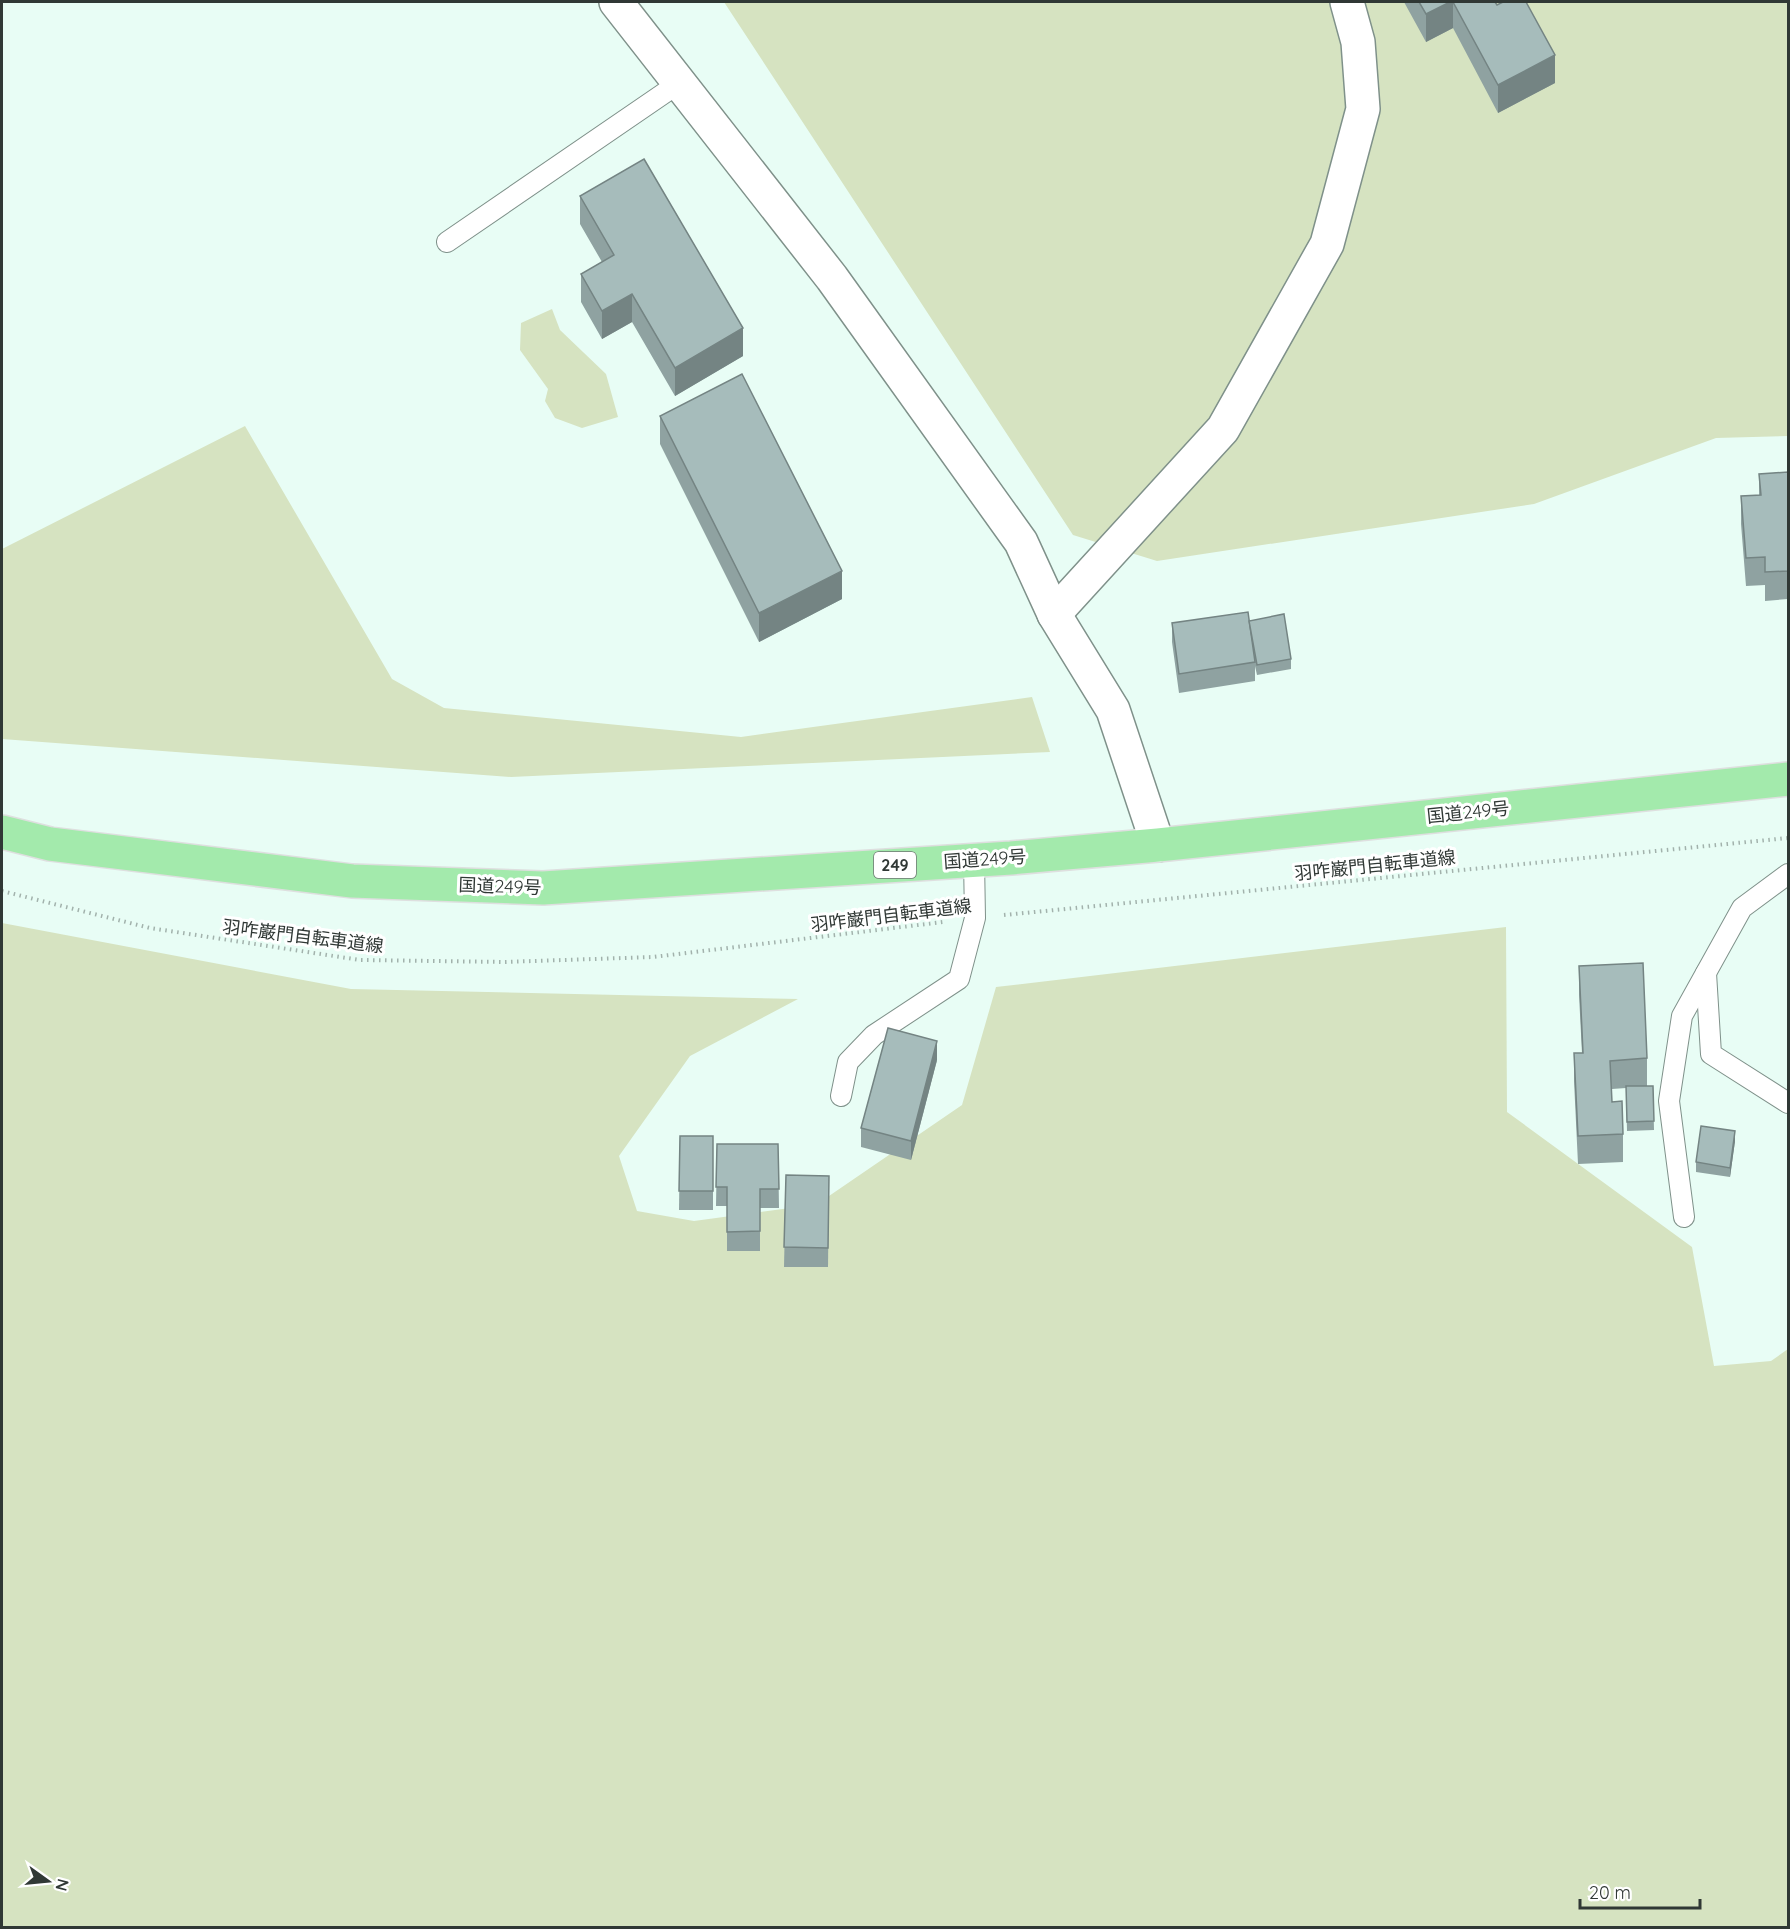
<svg xmlns="http://www.w3.org/2000/svg" width="1790" height="1929" font-family="Quicksand,'Noto Sans JP',sans-serif">
  <rect width="100%" height="100%" fill="#e8fdf5"/>
  <g fill="#d6e3c1">
    <path d="M 724,2 L 1788,2 L 1788,436 L 1716,438 L 1534,504 L 1157,561 L 1073,535 Z"/>
    <path d="M 552,309 L 560,330 L 606,374 L 618,417 L 582,428 L 555,418 L 545,401 L 548,389 L 520,350 L 521,323 Z"/>
    <path d="M 245,426 L 392,679 L 444,708 L 741,737 L 1032,697 L 1050,752 L 511,777 L 2,739 L 2,549 Z"/>
    <path d="M 2,923 L 351,989 L 798,999 L 690,1056 L 619,1156 L 637,1211 L 694,1221 L 813,1205 L 829,1196 L 962,1105 L 996,987 L 1506,927 L 1507,1112 L 1692,1247 L 1714,1366 L 1771,1361 L 1788,1349 L 1788,1927 L 2,1927 Z"/>
  </g>
  <g fill="none" stroke-linecap="round" stroke-linejoin="round">
    <defs>
      <g id="service">
        <path d="M 447,242 L 679,83"/>
        <path d="M 1706,973 L 1711,1054 L 1788,1103"/>
        <path d="M 841,1096 L 848,1062 L 874,1035 L 959,979 L 975,918 L 974,860"/>
        <path d="M 1684,1217 L 1669,1101 L 1682,1016 L 1742,908 L 1788,874"/>
      </g>
      <path id="minor" d="M 1054,614 L 1223,429 L 1327,244 L 1363,109 L 1358,42 L 1347,2"/>
      <path id="tertiary" d="M 616,2 L 832,278 L 1021,542 L 1054,614 L 1113,710 L 1158,845"/>
      <path id="trunk" d="M 2,832 L 50,844 L 352,881 L 543,888 L 1011,858 L 1158,845 L 1788,779"/>
    </defs>
    <use href="#service" stroke="#7f918a" stroke-width="22"/>
    <use href="#minor" stroke="#7f918a" stroke-width="36"/>
    <use href="#tertiary" stroke="#7f918a" stroke-width="36"/>
    <use href="#trunk" stroke="#dedfdf" stroke-width="36"/>
    <g stroke="#a2b2ac" stroke-width="4" stroke-dasharray="1.5 4.5" stroke-linecap="butt">
      <path d="M 2,891 L 150,928 L 360,960 L 504,962 L 653,957 L 943,922"/>
      <path d="M 1004,915 L 1788,838"/>
    </g>
    <use href="#service" stroke="#fff" stroke-width="20"/>
    <use href="#minor" stroke="#fff" stroke-width="33"/>
    <use href="#tertiary" stroke="#fff" stroke-width="33"/>
    <use href="#trunk" stroke="#a3eaac" stroke-width="33"/>
  </g>
  <g fill="#8fa2a1">
    <path d="M 1404,2 L 1495,2 L 1555,83 L 1498,113 L 1453,28 L 1426,42 Z"/>
    <path d="M 580,196 L 743,356 L 675,396 L 632,322 L 602,339 L 581,302 L 581,274 L 602,262 L 580,224 Z"/>
    <path d="M 660,416 L 842,599 L 759,642 L 660,444 Z"/>
    <path d="M 1788,472 L 1788,599 L 1765,601 L 1765,585 L 1746,586 L 1741,524 L 1741,496 L 1759,495 L 1759,474 Z"/>
    <path d="M 1249,621 L 1291,659 L 1291,669 L 1257,675 L 1255,666 L 1255,681 L 1179,693 L 1172,642 L 1172,623 Z"/>
    <path d="M 1579,966 L 1647,1058 L 1647,1086 L 1653,1086 L 1654,1130 L 1627,1131 L 1626,1088 L 1612,1089 L 1612,1102 L 1623,1134 L 1623,1162 L 1578,1164 L 1574,1081 L 1574,1053 L 1582,1053 L 1579,995 Z"/>
    <path d="M 937,1060 L 911,1160 L 861,1147 L 861,1128 Z"/>
    <path d="M 680,1136 L 713,1136 L 713,1210 L 679,1210 Z"/>
    <path d="M 1735,1141 L 1730,1177 L 1696,1172 L 1696,1162 Z"/>
    <path d="M 717,1144 L 778,1144 L 779,1208 L 760,1208 L 760,1251 L 727,1251 L 727,1206 L 716,1206 Z"/>
    <path d="M 786,1175 L 829,1176 L 828,1267 L 784,1267 Z"/>
  </g>
  <g fill="#748483">
    <path d="M 1450,2 L 1453,2 L 1453,28 L 1426,42 L 1426,14 Z"/>
    <path d="M 1555,55 L 1555,83 L 1498,113 L 1498,85 Z"/>
    <path d="M 632,294 L 632,322 L 602,339 L 602,311 Z"/>
    <path d="M 743,328 L 743,356 L 675,396 L 675,368 Z"/>
    <path d="M 842,571 L 842,599 L 759,642 L 759,613 Z"/>
    <path d="M 937,1041 L 937,1060 L 911,1160 L 911,1141 Z"/>
    <path d="M 1735,1131 L 1735,1141 L 1730,1177 L 1730,1168 Z"/>
  </g>
  <g fill="#a6bcbb" stroke="#748483" stroke-width="1.5">
    <path d="M 1419,2 L 1450,2 L 1426,14 Z"/>
    <path d="M 1453,2 L 1495,2 L 1497,5 L 1503,2 L 1526,2 L 1555,55 L 1498,85 Z"/>
    <path d="M 644,159 L 743,328 L 675,368 L 632,294 L 602,311 L 581,274 L 614,255 L 580,196 Z"/>
    <path d="M 742,374 L 842,571 L 759,613 L 660,416 Z"/>
    <path d="M 1788,472 L 1788,571 L 1765,572 L 1765,557 L 1746,558 L 1741,496 L 1761,495 L 1759,474 Z"/>
    <path d="M 1248,612 L 1255,662 L 1179,674 L 1172,623 Z"/>
    <path d="M 1284,614 L 1291,659 L 1257,665 L 1249,621 Z"/>
    <path d="M 1643,963 L 1647,1058 L 1610,1061 L 1612,1102 L 1622,1101 L 1623,1134 L 1578,1136 L 1574,1053 L 1583,1053 L 1579,966 Z"/>
    <path d="M 888,1028 L 937,1041 L 911,1141 L 861,1128 Z"/>
    <path d="M 1626,1086 L 1653,1086 L 1654,1121 L 1627,1122 Z"/>
    <path d="M 1701,1126 L 1735,1131 L 1730,1168 L 1696,1162 Z"/>
    <path d="M 680,1136 L 713,1136 L 713,1191 L 679,1191 Z"/>
    <path d="M 717,1144 L 778,1144 L 779,1189 L 760,1189 L 760,1231 L 727,1232 L 727,1187 L 716,1187 Z"/>
    <path d="M 786,1175 L 829,1176 L 828,1248 L 784,1247 Z"/>
  </g>
  <g text-anchor="middle" dominant-baseline="central" stroke-width="6" stroke-linejoin="round" paint-order="stroke">
    <rect fill="#fff" stroke="#6e7472" stroke-width="1.5" x="874" y="852" width="42" height="26" rx="4.5"/>
    <g font-size="16" font-weight="bold" fill="#303835">
      <text x="895" y="865">249</text>
    </g>
    <g font-size="18" fill="#303835" stroke="#fff">
      <text transform="translate(1468 812) rotate(-6)">国道249号</text>
      <text transform="translate(985 859) rotate(-4)">国道249号</text>
      <text transform="translate(1375 865) rotate(-6)">羽咋巌門自転車道線</text>
      <text transform="translate(500 886) rotate(2)">国道249号</text>
      <text transform="translate(891 915) rotate(-7)">羽咋巌門自転車道線</text>
      <text transform="translate(303 936) rotate(7)">羽咋巌門自転車道線</text>
    </g>
  </g>
  <rect width="1790" height="1929" fill="none" stroke="#303835" stroke-width="6"/>
  <g transform="translate(48 1881) rotate(105)" stroke="#ffffff" stroke-width="4.5" paint-order="stroke">
  <path d="M0-4.5L10 22L0 15L-10 22Z" fill="#303835"/>
  <text y="-9" font-size="16" font-weight="bold" text-anchor="middle" fill="#303835">N</text>
  </g>
  <path d="M1580 1899v9h120v-9" fill="none" stroke="#303835" stroke-width="3"/>
  <text x="1589" y="1899" font-size="18" fill="#303835" stroke="#ffffff" stroke-width="4.5" paint-order="stroke">20 m</text>
</svg>
